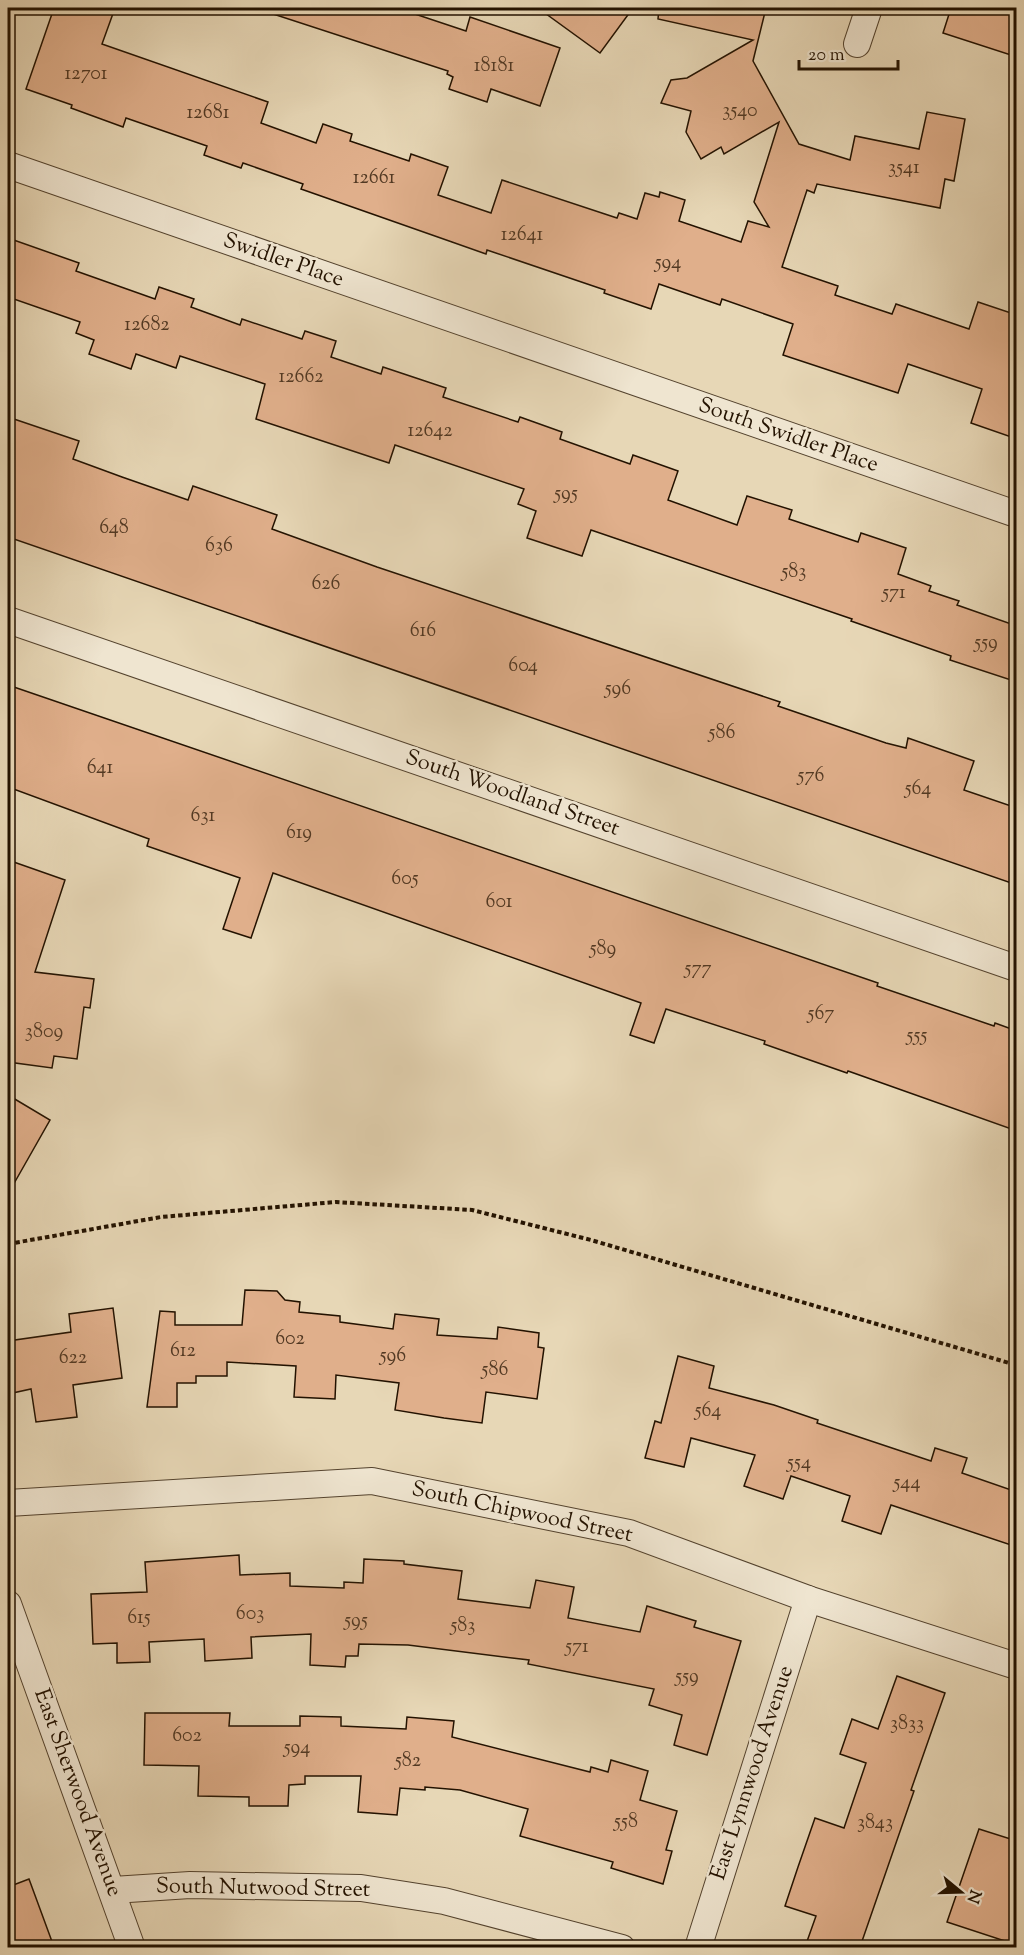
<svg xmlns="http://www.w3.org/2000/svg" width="1024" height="1955" font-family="'Sorts Mill Goudy',serif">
  <rect width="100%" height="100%" fill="#e7d7b6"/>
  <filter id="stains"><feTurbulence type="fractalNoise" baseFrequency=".00333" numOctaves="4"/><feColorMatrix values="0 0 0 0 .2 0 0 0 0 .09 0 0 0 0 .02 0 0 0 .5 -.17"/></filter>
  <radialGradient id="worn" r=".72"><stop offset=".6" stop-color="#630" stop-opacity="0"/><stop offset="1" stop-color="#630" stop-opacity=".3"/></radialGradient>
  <g fill="#e0af8b" stroke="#231200" stroke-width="1.5">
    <path d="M 54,8 L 115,8 L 102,44 L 268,102 L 261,123 L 316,143 L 323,124 L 352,134 L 350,141 L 409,161 L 411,154 L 448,167 L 438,195 L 491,213 L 502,180 L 617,218 L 619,213 L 637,219 L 645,193 L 659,197 L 660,192 L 685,200 L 679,221 L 741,242 L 748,221 L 769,227 L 754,202 L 779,122 L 724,154 L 721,147 L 701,159 L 686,132 L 691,111 L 661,103 L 671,80 L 687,78 L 753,40 L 658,19 L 659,8 L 766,8 L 753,61 L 799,144 L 850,160 L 855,136 L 919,149 L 927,112 L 965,119 L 954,181 L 945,179 L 940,208 L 817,184 L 814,193 L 807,190 L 782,267 L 838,286 L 835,295 L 892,314 L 896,304 L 969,329 L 978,302 L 1017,315 L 1017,439 L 971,423 L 982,389 L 908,364 L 898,393 L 783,355 L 793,324 L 722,299 L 720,305 L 659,284 L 651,309 L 604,293 L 605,290 L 487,250 L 486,254 L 452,242 L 301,189 L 303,184 L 243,163 L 241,168 L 204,155 L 207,146 L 126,118 L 123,127 L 71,108 L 72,105 L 26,89 Z"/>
    <path d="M 268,8 L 397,8 L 466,31 L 470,17 L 560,48 L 540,106 L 491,89 L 487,102 L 449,89 L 453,77 L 447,74 L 448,71 L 267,12 Z"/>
    <path d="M 538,8 L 633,8 L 600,53 Z"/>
    <path d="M 951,8 L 1017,8 L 1017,57 L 943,33 Z"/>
    <path d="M 8,238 L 79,263 L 76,271 L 155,299 L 159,287 L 194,299 L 191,307 L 240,325 L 242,319 L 302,339 L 305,331 L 336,341 L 331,357 L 381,374 L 383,367 L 446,388 L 443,397 L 518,422 L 520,417 L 562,432 L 560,439 L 630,464 L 633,455 L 678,471 L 668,500 L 737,525 L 747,496 L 792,510 L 789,519 L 858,542 L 861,533 L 906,548 L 898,574 L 931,586 L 929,591 L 959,601 L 957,605 L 1017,626 L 1017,682 L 950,660 L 951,656 L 851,621 L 852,619 L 591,530 L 582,556 L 527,538 L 536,511 L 518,504 L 524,489 L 395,445 L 389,463 L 256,419 L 265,384 L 180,356 L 176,368 L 136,354 L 131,369 L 89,354 L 94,340 L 76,333 L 80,322 L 8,297 Z"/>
    <path d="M 8,417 L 79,441 L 73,459 L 122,477 L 188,500 L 193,486 L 277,515 L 272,529 L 377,567 L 780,702 L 778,706 L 886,743 L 906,748 L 908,738 L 974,761 L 964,790 L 1017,808 L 1017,885 L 8,537 Z"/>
    <path d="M 8,685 L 878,983 L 877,986 L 994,1026 L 995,1023 L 1017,1031 L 1017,1131 L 848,1071 L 847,1073 L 764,1044 L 765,1041 L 666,1009 L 654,1043 L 630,1035 L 641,1003 L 273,873 L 251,938 L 223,929 L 240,878 L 147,846 L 149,839 L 8,787 Z"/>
    <path d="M 8,860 L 65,880 L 35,972 L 94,979 L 90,1008 L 84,1007 L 77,1059 L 54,1056 L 52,1068 L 8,1062 Z"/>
    <path d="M 8,1095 L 50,1120 L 8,1194 Z"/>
    <path d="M 245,1290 L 277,1291 L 285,1300 L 300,1302 L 299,1312 L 340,1316 L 340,1322 L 393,1329 L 395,1314 L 439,1319 L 437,1335 L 497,1339 L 498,1327 L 539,1333 L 538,1347 L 544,1348 L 537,1399 L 486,1392 L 482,1423 L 444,1418 L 395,1410 L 399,1383 L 336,1375 L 335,1399 L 294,1397 L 296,1366 L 227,1362 L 227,1376 L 196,1376 L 196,1383 L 177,1383 L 177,1407 L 147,1407 L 160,1311 L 175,1312 L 175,1325 L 242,1325 Z"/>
    <path d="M 113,1308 L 122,1378 L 73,1385 L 77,1417 L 36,1422 L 31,1389 L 8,1394 L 8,1341 L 71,1332 L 69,1314 Z"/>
    <path d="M 678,1356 L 714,1366 L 709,1388 L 774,1405 L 818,1420 L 817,1423 L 931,1461 L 935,1448 L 967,1458 L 962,1473 L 1017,1492 L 1017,1547 L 891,1505 L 881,1534 L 842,1521 L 850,1496 L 791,1476 L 783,1499 L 744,1486 L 755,1455 L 691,1438 L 684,1467 L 645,1458 L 655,1421 L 661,1423 Z"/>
    <path d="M 239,1555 L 240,1575 L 290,1573 L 290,1586 L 344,1588 L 344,1582 L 363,1583 L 364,1559 L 404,1561 L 404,1564 L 462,1571 L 458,1599 L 530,1608 L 536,1580 L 574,1587 L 568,1618 L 640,1632 L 647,1606 L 696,1621 L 694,1627 L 741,1641 L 707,1755 L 674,1745 L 682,1715 L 649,1705 L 654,1689 L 528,1664 L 529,1660 L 408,1645 L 359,1644 L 358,1656 L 346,1656 L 345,1667 L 310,1665 L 311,1634 L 251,1637 L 252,1658 L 205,1661 L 204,1639 L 149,1642 L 150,1662 L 117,1663 L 117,1643 L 93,1644 L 91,1594 L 147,1592 L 145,1562 Z"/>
    <path d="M 897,1676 L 945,1693 L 911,1790 L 914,1791 L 860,1947 L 805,1947 L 816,1916 L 785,1906 L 798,1867 L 815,1818 L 844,1828 L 866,1763 L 840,1754 L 852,1719 L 878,1729 Z"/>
    <path d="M 145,1713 L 230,1713 L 229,1726 L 300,1726 L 300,1716 L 341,1717 L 341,1726 L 406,1729 L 407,1717 L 454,1721 L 452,1737 L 590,1772 L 591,1767 L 608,1772 L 611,1760 L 648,1771 L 640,1800 L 677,1811 L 666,1850 L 672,1851 L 663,1884 L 611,1868 L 613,1862 L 520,1836 L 528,1809 L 460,1790 L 425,1787 L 425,1790 L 400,1788 L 397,1815 L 358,1812 L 361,1776 L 305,1776 L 305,1784 L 289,1785 L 288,1806 L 249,1806 L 249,1797 L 198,1796 L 199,1766 L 144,1765 Z"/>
    <path d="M 979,1829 L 1017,1841 L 1017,1945 L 947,1922 Z"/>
    <path d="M 29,1879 L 54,1947 L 8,1947 L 8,1887 Z"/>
  </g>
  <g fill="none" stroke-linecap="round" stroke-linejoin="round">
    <defs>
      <g id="street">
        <path d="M 857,44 L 869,8"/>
        <path d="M 8,165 L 1016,514"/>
        <path d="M 8,620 L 1016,968"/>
        <path d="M 8,1503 L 372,1481 L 629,1533 L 808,1599 L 1016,1666"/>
        <path d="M 8,1604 L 132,1948"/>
        <path d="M 113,1890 L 190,1885 L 361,1888 L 444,1901 L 622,1948"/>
        <path d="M 698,1948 L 808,1599"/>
      </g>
    </defs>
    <use href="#street" stroke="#54432e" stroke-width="28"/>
    <path stroke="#231200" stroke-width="4" stroke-dasharray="4.5 3" stroke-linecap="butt" d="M 8,1244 L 161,1217 L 336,1202 L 472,1210 L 591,1240 L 1016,1365"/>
    <use href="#street" stroke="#efe5d0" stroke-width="26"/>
  </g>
  <g text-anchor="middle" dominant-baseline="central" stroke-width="5" stroke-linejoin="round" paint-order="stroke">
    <g font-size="20" fill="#523923">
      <text x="494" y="66">18181</text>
      <text x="86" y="74">12701</text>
      <text x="740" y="111">3540</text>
      <text x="208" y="113">12681</text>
      <text x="904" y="168">3541</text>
      <text x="374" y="178">12661</text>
      <text x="522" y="235">12641</text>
      <text x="668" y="263">594</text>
      <text x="147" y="325">12682</text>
      <text x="301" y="377">12662</text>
      <text x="430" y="431">12642</text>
      <text x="566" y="494">595</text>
      <text x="114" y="528">648</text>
      <text x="219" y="546">636</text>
      <text x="794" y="572">583</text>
      <text x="326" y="584">626</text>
      <text x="894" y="593">571</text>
      <text x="423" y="631">616</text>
      <text x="986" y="643">559</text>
      <text x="523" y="666">604</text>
      <text x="618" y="689">596</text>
      <text x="722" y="733">586</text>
      <text x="100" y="768">641</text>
      <text x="811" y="776">576</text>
      <text x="918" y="789">564</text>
      <text x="203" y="816">631</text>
      <text x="299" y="833">619</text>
      <text x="405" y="879">605</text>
      <text x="499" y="902">601</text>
      <text x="603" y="949">589</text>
      <text x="698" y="969">577</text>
      <text x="821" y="1014">567</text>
      <text x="44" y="1032">3809</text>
      <text x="917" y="1036">555</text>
      <text x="290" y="1339">602</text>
      <text x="183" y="1351">612</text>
      <text x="393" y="1356">596</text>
      <text x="73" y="1358">622</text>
      <text x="495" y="1370">586</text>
      <text x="708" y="1411">564</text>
      <text x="799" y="1463">554</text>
      <text x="907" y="1483">544</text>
      <text x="250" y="1614">603</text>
      <text x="139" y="1618">615</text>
      <text x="356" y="1621">595</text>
      <text x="463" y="1626">583</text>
      <text x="577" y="1647">571</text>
      <text x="687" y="1677">559</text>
      <text x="907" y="1724">3833</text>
      <text x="187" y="1736">602</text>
      <text x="297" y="1748">594</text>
      <text x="408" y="1761">582</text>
      <text x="626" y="1822">558</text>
      <text x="875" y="1823">3843</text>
    </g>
    <g font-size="22" fill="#231200" stroke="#efe5d0">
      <text transform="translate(283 261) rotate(19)">Swidler Place</text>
      <text transform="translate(788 436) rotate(19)">South Swidler Place</text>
      <text transform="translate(512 794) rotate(19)">South Woodland Street</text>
      <text transform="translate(522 1513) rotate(12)">South Chipwood Street</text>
      <text transform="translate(753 1773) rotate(-72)">East Lynnwood Avenue</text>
      <text transform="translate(77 1793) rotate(70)">East Sherwood Avenue</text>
      <text transform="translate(263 1889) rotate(1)">South Nutwood Street</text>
    </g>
  </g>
  <rect width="1024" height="1955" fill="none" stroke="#e7d7b6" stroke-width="30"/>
  <rect x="9" y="9" width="1006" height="1937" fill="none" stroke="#231200" stroke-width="3"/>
  <rect x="15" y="15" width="994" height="1925" fill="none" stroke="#231200" stroke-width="1.5"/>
  <g transform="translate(961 1892) rotate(109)" stroke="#efe5d0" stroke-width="4.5" paint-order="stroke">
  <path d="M0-4.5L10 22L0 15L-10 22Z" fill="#231200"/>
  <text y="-9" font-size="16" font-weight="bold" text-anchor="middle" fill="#231200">N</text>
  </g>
  <path d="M799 60v9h99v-9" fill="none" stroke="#231200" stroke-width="3"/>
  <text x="808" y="60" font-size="18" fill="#231200" stroke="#efe5d0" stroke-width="4.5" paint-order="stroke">20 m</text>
  <rect width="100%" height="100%" filter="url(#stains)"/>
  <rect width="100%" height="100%" fill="url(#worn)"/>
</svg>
